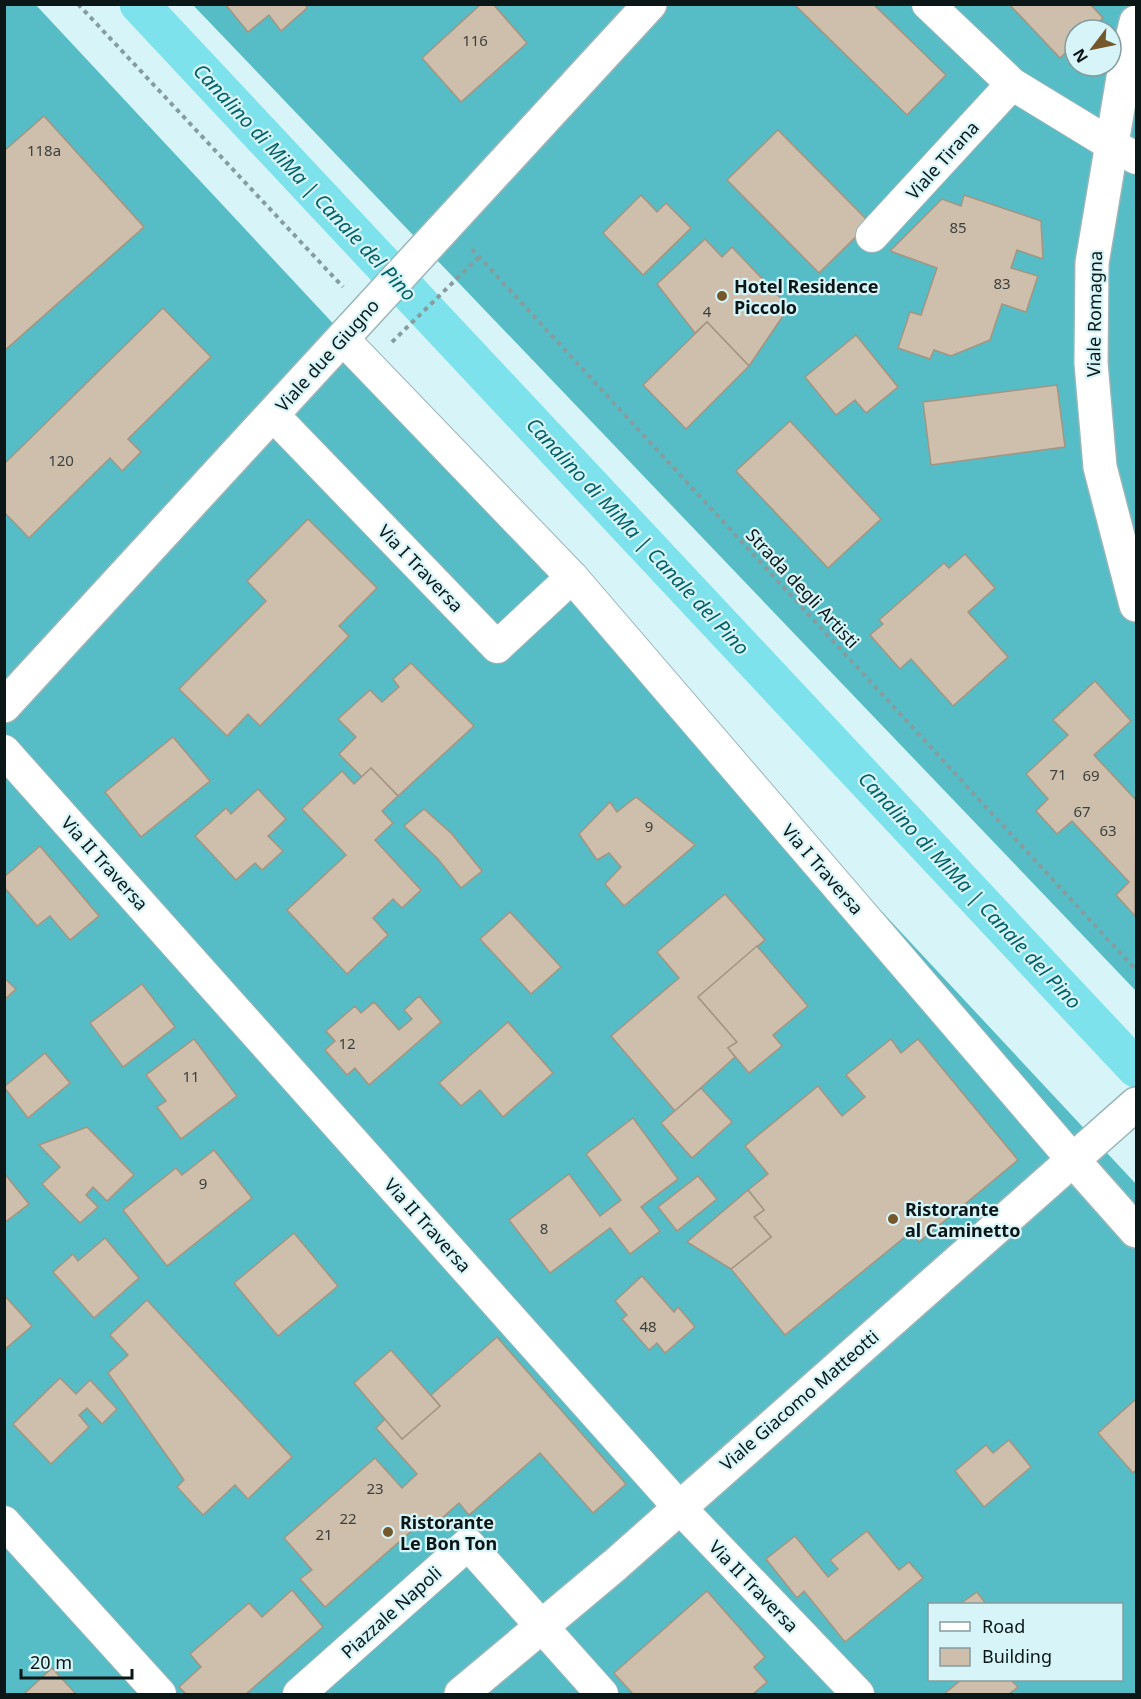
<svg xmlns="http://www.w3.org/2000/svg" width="1141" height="1699" font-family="'Noto Sans',sans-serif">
  <rect width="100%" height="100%" fill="#d7f5f8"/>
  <g fill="#56bdc6" fill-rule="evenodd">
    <path d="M 35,4 L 1136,1184 L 1136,1694 L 5,1694 L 4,5 ZM 930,1604 L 1122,1604 L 1122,1680 L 930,1680 Z"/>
    <path d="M 193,5 L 1136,5 L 1136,991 ZM 1075,30 L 1111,30 L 1111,66 L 1075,66 Z"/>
  </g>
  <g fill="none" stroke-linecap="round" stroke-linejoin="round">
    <path stroke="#7de2ec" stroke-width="39" d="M 139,4 L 1136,1068"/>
  </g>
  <g fill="#cebfac" stroke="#a39582" stroke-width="1.5">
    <path d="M 225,4 L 305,4 L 307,8 L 281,31 L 269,15 L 248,32 Z"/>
    <path d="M 481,4 L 493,4 L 527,43 L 461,102 L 422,58 Z"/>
    <path d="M 873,4 L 946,75 L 907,115 L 795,5 Z"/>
    <path d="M 1009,4 L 1090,4 L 1103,18 L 1089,30 L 1075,30 L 1075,44 L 1060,58 Z"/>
    <path d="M 44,116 L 144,227 L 4,351 L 4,151 Z"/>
    <path d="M 778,130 L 870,223 L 819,273 L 727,180 Z"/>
    <path d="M 641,195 L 657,212 L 666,203 L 691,228 L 643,275 L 603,233 Z"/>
    <path d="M 964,195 L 1041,221 L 1043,259 L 1017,250 L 1011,268 L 1038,276 L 1026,312 L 1002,304 L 990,340 L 951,356 L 934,350 L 930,359 L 898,348 L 910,312 L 921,315 L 937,268 L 890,251 L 942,199 L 961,206 Z"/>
    <path d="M 705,239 L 722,257 L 732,247 L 789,307 L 749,366 L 707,322 L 695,333 L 657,284 Z"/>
    <path d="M 163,308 L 211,357 L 128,439 L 141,452 L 122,471 L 110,458 L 29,538 L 4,512 L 4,464 Z"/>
    <path d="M 707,322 L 749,366 L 686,429 L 643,385 Z"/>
    <path d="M 856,335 L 898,387 L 866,413 L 855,400 L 836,415 L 805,377 Z"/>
    <path d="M 1057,385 L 1065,447 L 931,465 L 923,402 Z"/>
    <path d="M 790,421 L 881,519 L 828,568 L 736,471 Z"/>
    <path d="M 308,519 L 377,588 L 339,626 L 349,636 L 260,726 L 248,714 L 227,736 L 179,689 L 266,601 L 247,581 Z"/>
    <path d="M 965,554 L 995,588 L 968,612 L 1008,657 L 953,706 L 911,659 L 900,669 L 870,635 L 883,624 L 879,620 L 944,563 L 949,568 Z"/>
    <path d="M 411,663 L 474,726 L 398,796 L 371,768 L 362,777 L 339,754 L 356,737 L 338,719 L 370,690 L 382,702 L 399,687 L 393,679 Z"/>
    <path d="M 1095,681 L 1131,721 L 1094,755 L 1136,800 L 1135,916 L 1116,895 L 1129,882 L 1072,821 L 1057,834 L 1036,811 L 1048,799 L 1026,774 L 1068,735 L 1053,720 Z"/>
    <path d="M 173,737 L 210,781 L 141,837 L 105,792 Z"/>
    <path d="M 371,768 L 398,796 L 382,811 L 393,823 L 375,840 L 421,890 L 402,908 L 393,899 L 373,918 L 388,935 L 347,974 L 287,910 L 346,855 L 302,809 L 342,771 L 354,784 Z"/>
    <path d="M 258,789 L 286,819 L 268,836 L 283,851 L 262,870 L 255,863 L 236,880 L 195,836 L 226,808 L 231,814 Z"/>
    <path d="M 636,797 L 695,845 L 624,906 L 605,884 L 621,867 L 609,853 L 597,860 L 579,834 L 610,802 L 617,812 Z"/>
    <path d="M 424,809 L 452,834 L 482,871 L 461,888 L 438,859 L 404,826 Z"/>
    <path d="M 40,846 L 99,916 L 70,940 L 50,916 L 37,926 L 4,887 L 4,877 Z"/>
    <path d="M 725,894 L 765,940 L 698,997 L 737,1042 L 728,1048 L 735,1057 L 675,1111 L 611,1036 L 679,978 L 657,952 Z"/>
    <path d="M 510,912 L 561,967 L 531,994 L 480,939 Z"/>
    <path d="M 757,946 L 808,1006 L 773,1035 L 782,1046 L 749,1073 L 728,1048 L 737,1042 L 698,997 Z"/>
    <path d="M 4,978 L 16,989 L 4,1000 Z"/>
    <path d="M 142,984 L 175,1027 L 123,1067 L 90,1023 Z"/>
    <path d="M 419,996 L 441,1022 L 369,1085 L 355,1068 L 347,1075 L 325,1050 L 335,1041 L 326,1031 L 355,1006 L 361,1013 L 374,1002 L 399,1030 L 412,1019 L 404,1010 Z"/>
    <path d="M 508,1022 L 553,1073 L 503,1117 L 480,1090 L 461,1106 L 439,1083 Z"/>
    <path d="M 194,1039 L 237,1096 L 181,1139 L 157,1107 L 166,1101 L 146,1075 Z"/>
    <path d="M 891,1039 L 901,1053 L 918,1039 L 1018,1160 L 919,1242 L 911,1232 L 785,1335 L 731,1269 L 771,1237 L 754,1217 L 764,1210 L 748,1190 L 768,1174 L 745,1146 L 818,1086 L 842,1116 L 865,1097 L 846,1075 Z"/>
    <path d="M 45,1053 L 70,1083 L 28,1118 L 4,1087 Z"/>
    <path d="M 701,1088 L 732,1122 L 692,1158 L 661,1123 Z"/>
    <path d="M 633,1118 L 678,1179 L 641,1207 L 660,1231 L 630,1254 L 610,1228 L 550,1273 L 509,1220 L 569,1174 L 600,1216 L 621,1200 L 586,1154 Z"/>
    <path d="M 87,1127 L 134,1175 L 107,1201 L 93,1187 L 86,1195 L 98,1207 L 80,1223 L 42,1184 L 60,1167 L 39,1145 Z"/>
    <path d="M 214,1150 L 252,1198 L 167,1266 L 123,1210 L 176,1168 L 182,1175 Z"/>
    <path d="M 4,1173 L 29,1204 L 4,1223 Z"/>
    <path d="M 698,1176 L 717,1199 L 677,1231 L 658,1207 Z"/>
    <path d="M 748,1190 L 764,1210 L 754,1217 L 771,1237 L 731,1269 L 687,1242 Z"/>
    <path d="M 294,1233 L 338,1286 L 278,1336 L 234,1283 Z"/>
    <path d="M 105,1238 L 139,1278 L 94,1318 L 53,1272 L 73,1254 L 78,1261 Z"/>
    <path d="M 642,1276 L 674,1312 L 678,1307 L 695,1327 L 665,1353 L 657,1343 L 649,1350 L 622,1319 L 627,1315 L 615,1301 Z"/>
    <path d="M 4,1295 L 32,1326 L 4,1350 Z"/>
    <path d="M 147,1300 L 292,1457 L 248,1499 L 235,1485 L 203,1515 L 177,1487 L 184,1480 L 108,1373 L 128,1355 L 110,1335 Z"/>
    <path d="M 497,1337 L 626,1484 L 593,1513 L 540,1453 L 469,1515 L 459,1503 L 432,1527 L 425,1519 L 325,1607 L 300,1579 L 312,1570 L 284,1538 L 375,1458 L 402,1488 L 417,1474 L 376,1428 L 385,1419 L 402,1439 L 440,1406 L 431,1395 Z"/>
    <path d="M 391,1350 L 440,1406 L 402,1439 L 354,1383 Z"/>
    <path d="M 60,1378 L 76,1394 L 90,1380 L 117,1409 L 102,1424 L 87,1408 L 79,1415 L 89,1427 L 51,1464 L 13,1424 Z"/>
    <path d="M 1136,1399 L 1136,1470 L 1133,1473 L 1098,1433 Z"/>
    <path d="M 1009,1440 L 1031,1467 L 984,1507 L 955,1471 L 986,1445 L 993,1453 Z"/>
    <path d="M 867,1531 L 899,1570 L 909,1562 L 923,1578 L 845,1642 L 804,1591 L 797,1598 L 766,1559 L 795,1536 L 828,1577 L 838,1569 L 830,1560 Z"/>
    <path d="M 292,1590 L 323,1627 L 246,1694 L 186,1694 L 179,1687 L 201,1667 L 190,1654 L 249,1603 L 262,1617 Z"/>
    <path d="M 707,1591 L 765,1657 L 754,1667 L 767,1682 L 753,1694 L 633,1694 L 614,1673 Z"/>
    <path d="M 977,1592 L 986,1604 L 960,1604 Z"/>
    <path d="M 52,1668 L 76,1694 L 24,1694 Z"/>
    <path d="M 961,1680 L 1011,1680 L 1018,1687 L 1009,1694 L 944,1694 Z"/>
  </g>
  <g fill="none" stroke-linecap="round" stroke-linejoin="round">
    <defs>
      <g id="minor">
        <path d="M 928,4 L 1012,84 L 1112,145 L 1136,158"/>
        <path d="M 872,236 L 1012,84"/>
        <path d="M 342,338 L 572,577 L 1073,1160"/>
        <path d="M 273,415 L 497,647 L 572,577"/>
        <path d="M 4,751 L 679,1507 L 858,1694"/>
        <path d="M 4,1522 L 160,1694"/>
        <path d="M 299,1694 L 468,1544 L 602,1694"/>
      </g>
      <g id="tertiary">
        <path d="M 1136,22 L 1124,72 L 1092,263 L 1091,363 L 1100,467 L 1136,605"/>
        <path d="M 4,706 L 650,4"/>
        <path d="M 1073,1160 L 1136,1231"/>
        <path d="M 461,1694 L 615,1565 L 1136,1104"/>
      </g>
    </defs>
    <use href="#minor" stroke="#9ab6b9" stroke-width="34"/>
    <use href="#tertiary" stroke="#9ab6b9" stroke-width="36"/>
    <g stroke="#869c9e" stroke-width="4" stroke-dasharray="4.5 4.5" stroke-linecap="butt">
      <path d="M 78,4 L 343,287"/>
      <path d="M 472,249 L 1136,970"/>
      <path d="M 392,342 L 479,257"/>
    </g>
    <use href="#minor" stroke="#fff" stroke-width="32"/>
    <use href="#tertiary" stroke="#fff" stroke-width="33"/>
  </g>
  <g fill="#74572b" stroke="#d7f5f8" stroke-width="2">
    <circle cx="722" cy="296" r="6"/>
    <circle cx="893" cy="1219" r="6"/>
    <circle cx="388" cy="1532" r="6"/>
  </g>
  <g text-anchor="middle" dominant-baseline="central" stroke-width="4.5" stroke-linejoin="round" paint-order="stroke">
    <g font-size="15" fill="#3c403c">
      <text x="475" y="40">116</text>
      <text x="44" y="150">118a</text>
      <text x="958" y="227">85</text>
      <text x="1002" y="283">83</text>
      <text x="707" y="311">4</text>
      <text x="61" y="460">120</text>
      <text x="1058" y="774">71</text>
      <text x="1091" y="775">69</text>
      <text x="1082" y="811">67</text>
      <text x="649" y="826">9</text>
      <text x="1108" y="830">63</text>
      <text x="347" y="1043">12</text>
      <text x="191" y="1076">11</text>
      <text x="203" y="1183">9</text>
      <text x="544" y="1228">8</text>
      <text x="648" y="1326">48</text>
      <text x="375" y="1488">23</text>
      <text x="348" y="1518">22</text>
      <text x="324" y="1534">21</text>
    </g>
    <g font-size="18" fill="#0b1617" stroke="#d7f5f8">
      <text transform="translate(942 160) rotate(-48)">Viale Tirana</text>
      <text transform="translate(1094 314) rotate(-89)">Viale Romagna</text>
      <text transform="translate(327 355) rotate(-48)">Viale due Giugno</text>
      <text transform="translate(421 568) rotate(46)">Via I Traversa</text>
      <text transform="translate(803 588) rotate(47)">Strada degli Artisti</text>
      <text transform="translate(105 863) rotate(48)">Via II Traversa</text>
      <text transform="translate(823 869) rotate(49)">Via I Traversa</text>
      <text transform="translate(428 1225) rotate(48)">Via II Traversa</text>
      <text transform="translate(799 1400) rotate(-41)">Viale Giacomo Matteotti</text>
      <text transform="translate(754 1586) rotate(46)">Via II Traversa</text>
      <text transform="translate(391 1612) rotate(-42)">Piazzale Napoli</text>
    </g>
    <g font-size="18" font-weight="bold" fill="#0b1617" stroke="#d7f5f8" text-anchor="start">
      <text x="734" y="286">Hotel Residence<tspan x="734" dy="21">Piccolo</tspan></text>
      <text x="905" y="1209">Ristorante<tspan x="905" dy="21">al Caminetto</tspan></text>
      <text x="400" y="1522">Ristorante<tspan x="400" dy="21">Le Bon Ton</tspan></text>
    </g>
    <g font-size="20" font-style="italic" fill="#036067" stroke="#d7f5f8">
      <text transform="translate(305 182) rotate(47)">Canalino di MiMa | Canale del Pino</text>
      <text transform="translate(638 536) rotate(47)">Canalino di MiMa | Canale del Pino</text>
      <text transform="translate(970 890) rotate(47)">Canalino di MiMa | Canale del Pino</text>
    </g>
  </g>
  <rect width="1141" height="1699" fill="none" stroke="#0b1617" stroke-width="12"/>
  <rect x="928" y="1603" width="195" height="78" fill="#d7f5f8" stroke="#859c9e" stroke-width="1.5"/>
  <rect x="940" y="1622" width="30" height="9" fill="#ffffff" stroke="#859c9e" stroke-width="1.5"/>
  <text x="982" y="1633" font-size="18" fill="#0b1617">Road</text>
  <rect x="940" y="1648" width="30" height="18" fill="#cebfac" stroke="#859c9e" stroke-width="1.5"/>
  <text x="982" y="1663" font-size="18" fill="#0b1617">Building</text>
  <g transform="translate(1093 48) rotate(238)"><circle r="28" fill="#d7f5f8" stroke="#859c9e" stroke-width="1.5"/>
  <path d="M0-4.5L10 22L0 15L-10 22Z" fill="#74572b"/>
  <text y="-9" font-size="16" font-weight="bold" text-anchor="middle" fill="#0b1617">N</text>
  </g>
  <path d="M21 1669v9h111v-9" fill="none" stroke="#0b1617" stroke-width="3"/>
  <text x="30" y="1669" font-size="18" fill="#0b1617" stroke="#d7f5f8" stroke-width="4.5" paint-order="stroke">20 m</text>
</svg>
